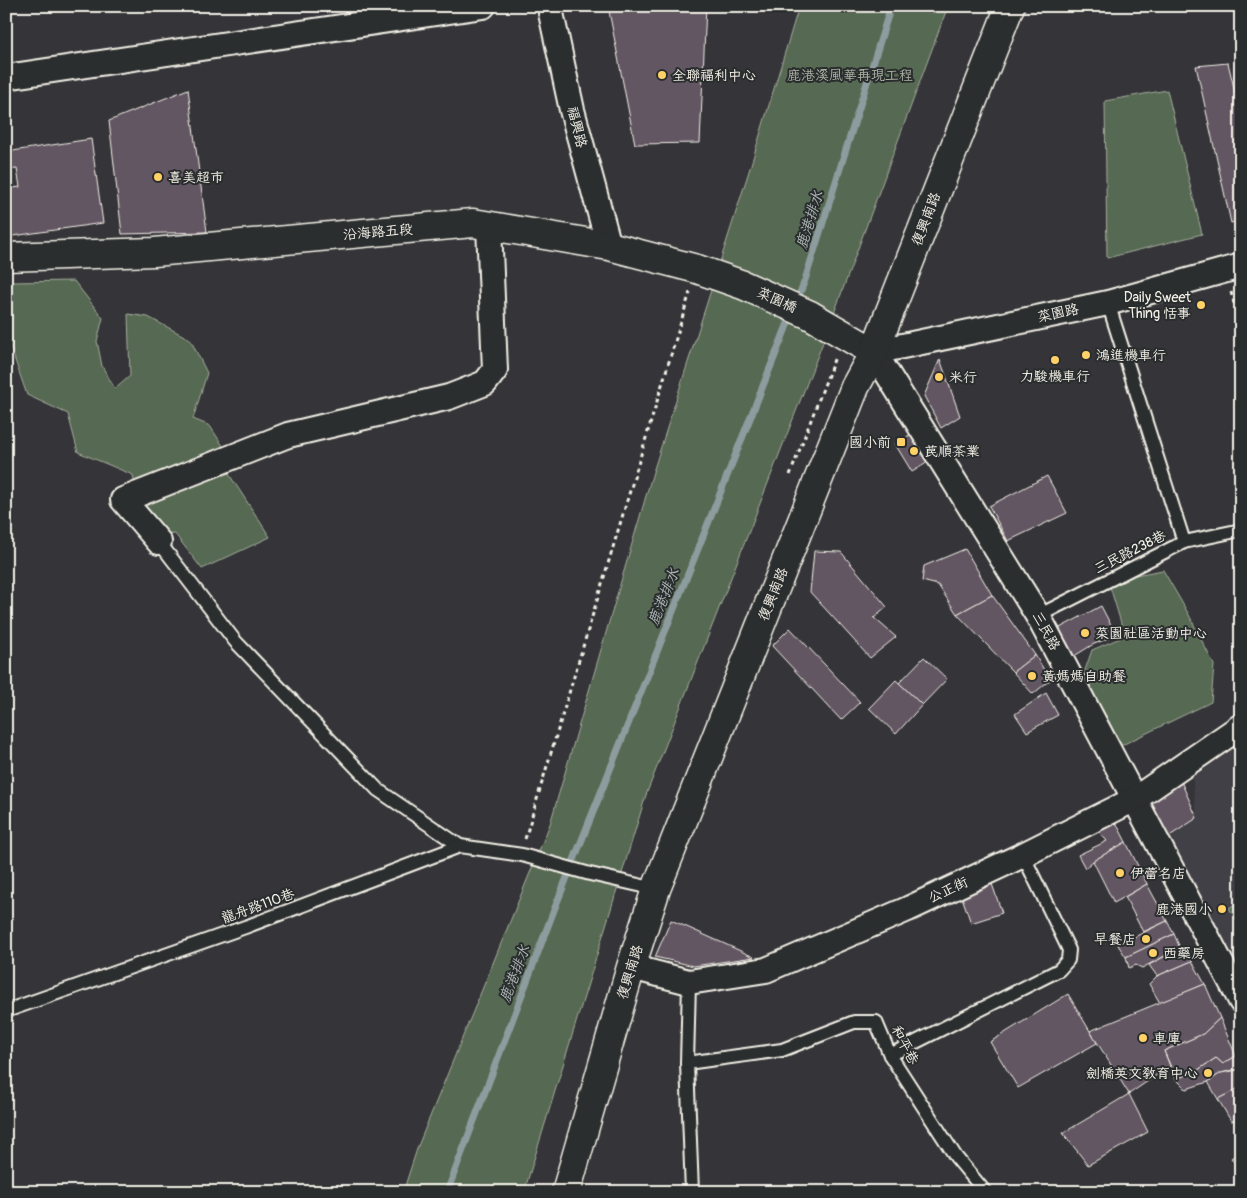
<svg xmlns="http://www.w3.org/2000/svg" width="1247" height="1198" font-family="Pangolin,'LXGW WenKai TC',sans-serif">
  <rect width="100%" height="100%" fill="#353539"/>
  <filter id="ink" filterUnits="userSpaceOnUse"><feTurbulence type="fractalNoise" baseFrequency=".02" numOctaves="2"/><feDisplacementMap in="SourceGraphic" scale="10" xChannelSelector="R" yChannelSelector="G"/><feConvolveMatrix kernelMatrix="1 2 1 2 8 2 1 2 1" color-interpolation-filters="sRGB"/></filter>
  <g filter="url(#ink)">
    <path fill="#433f46" d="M 1241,739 L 1241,978 L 1165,839 L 1197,818 L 1192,774 Z"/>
    <g fill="#576953" stroke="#a6ad9e">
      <path d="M 799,6 L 948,6 L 827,332 L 646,795 L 524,1192 L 403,1192 L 418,1146 L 550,824 L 653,472 L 750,168 Z"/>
      <path d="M 1167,90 L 1202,234 L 1107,258 L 1105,101 Z"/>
      <path d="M 74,281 L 103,318 L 97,341 L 102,366 L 115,389 L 130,376 L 128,314 L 148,317 L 190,339 L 207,373 L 193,419 L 210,426 L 234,463 L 225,468 L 270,537 L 202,569 L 175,534 L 143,536 L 133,475 L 78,452 L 68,414 L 27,395 L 7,337 L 12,282 Z"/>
      <path d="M 1163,570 L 1188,613 L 1214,665 L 1211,702 L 1120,746 L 1083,676 L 1092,650 L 1125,636 L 1108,580 Z"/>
      <path d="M 1241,900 L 1241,927 L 1229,908 Z"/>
    </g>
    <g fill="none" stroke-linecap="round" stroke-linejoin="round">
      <g stroke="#8d9c9e" stroke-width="7">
        <path d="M 796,303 L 805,280 L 891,6"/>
        <path d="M 447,1192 L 554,910 L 792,313"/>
      </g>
    </g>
    <g fill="#635764" stroke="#f4f1e8">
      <path d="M 608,6 L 706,6 L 700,143 L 635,144 Z"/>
      <path d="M 1228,63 L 1241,117 L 1241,220 L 1231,223 L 1196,66 Z"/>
      <path d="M 188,89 L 207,232 L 122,234 L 109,121 Z"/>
      <path d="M 91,139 L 103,223 L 6,237 L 6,189 L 20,187 L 17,169 L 6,170 L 6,152 Z"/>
      <path d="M 940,359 L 960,416 L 941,428 L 924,396 Z"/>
      <path d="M 916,431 L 933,459 L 912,472 L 895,444 Z"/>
      <path d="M 1047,476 L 1067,513 L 1008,541 L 989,506 Z"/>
      <path d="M 965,549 L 992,595 L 957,614 L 938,585 L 922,581 L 924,566 Z"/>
      <path d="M 814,551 L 841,552 L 887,607 L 874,618 L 896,637 L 870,658 L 810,592 Z"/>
      <path d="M 992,595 L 1035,655 L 1013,672 L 957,614 Z"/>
      <path d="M 1101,606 L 1116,635 L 1092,645 L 1071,658 L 1054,631 Z"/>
      <path d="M 790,628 L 860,702 L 841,720 L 772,646 Z"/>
      <path d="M 1035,655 L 1050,680 L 1033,694 L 1013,672 Z"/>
      <path d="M 924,657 L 947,679 L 922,705 L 899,683 Z"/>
      <path d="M 896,680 L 922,705 L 896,734 L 869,708 Z"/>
      <path d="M 1046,693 L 1058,715 L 1027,732 L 1015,714 Z"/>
      <path d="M 1176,770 L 1197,818 L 1165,839 L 1141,794 Z"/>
      <path d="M 1110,811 L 1126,842 L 1093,861 L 1085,868 L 1078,855 L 1107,841 L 1093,825 Z"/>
      <path d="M 1126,842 L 1147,884 L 1114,903 L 1093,861 Z"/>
      <path d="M 992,884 L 1002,913 L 971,923 L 958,886 Z"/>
      <path d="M 1147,884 L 1167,921 L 1143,932 L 1125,897 Z"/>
      <path d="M 671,920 L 754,957 L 694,966 L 655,957 Z"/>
      <path d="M 1167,921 L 1174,934 L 1126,957 L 1118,945 Z"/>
      <path d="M 1174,934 L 1180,948 L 1142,968 L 1136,965 L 1129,968 L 1126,957 Z"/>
      <path d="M 1180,948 L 1192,961 L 1157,976 L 1149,965 Z"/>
      <path d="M 1192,961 L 1205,984 L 1160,1003 L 1149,984 L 1157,976 Z"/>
      <path d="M 1205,984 L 1220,1018 L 1203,1034 L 1164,1051 L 1170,1066 L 1129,1094 L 1090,1031 Z"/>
      <path d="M 1068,994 L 1097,1043 L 1018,1088 L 990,1042 Z"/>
      <path d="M 1220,1018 L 1236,1056 L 1223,1064 L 1216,1058 L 1195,1072 L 1176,1079 L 1164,1051 L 1203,1034 Z"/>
      <path d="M 1236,1056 L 1241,1062 L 1241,1068 L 1221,1073 L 1208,1082 L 1186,1089 L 1176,1079 L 1195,1072 L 1216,1058 L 1223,1064 Z"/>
      <path d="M 1238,1070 L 1241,1076 L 1241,1087 L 1218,1099 L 1208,1082 L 1221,1073 Z"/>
      <path d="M 1241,1087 L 1241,1120 L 1231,1121 L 1218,1099 Z"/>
      <path d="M 1129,1094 L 1148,1132 L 1088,1165 L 1063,1133 Z"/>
      <path d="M 1241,1152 L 1241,1170 L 1231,1158 Z"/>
    </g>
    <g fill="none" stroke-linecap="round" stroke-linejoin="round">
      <defs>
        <g id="lane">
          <path d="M 1108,303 L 1184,542"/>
          <path d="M 159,542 L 235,641 L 378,790 L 460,846"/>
          <path d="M 1038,616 L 1184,542 L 1241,530"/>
          <path d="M 689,982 L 687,1063 L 692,1192"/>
          <path d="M 6,1011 L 248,926 L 460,846 L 522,855 L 590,874 L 656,889"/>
          <path d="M 890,1055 L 1059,970 L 1068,960 L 1069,950 L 1023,855"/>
          <path d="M 687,1063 L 782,1050 L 854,1022 L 876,1022 L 890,1055 L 956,1157 L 985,1192"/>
        </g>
        <g id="street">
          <path d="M 551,6 L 551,13 L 572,110 L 609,246"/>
          <path d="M 6,77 L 483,6"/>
          <path d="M 1241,266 L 1108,303 L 874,352 L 1038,616 L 1241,1001"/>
          <path d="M 159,542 L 123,500 L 288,435 L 449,397 L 485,383 L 495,370 L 489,226"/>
          <path d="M 631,967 L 689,982 L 766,970 L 908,909 L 1023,855 L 1135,799 L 1241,726"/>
        </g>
        <g id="secondary">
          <path d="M 6,257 L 154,252 L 473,223 L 609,246 L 697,269 L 743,285 L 810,315 L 874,352"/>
          <path d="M 566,1192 L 631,967 L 656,889 L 855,387 L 874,352 L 1010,6"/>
        </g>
      </defs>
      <use href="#lane" stroke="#f4f1e8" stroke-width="16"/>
      <use href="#street" stroke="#f4f1e8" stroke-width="28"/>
      <use href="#secondary" stroke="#f4f1e8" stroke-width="31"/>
      <g stroke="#f4f1e8" stroke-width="3" stroke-dasharray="4 4" stroke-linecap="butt">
        <path d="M 1231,292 L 1241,329"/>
        <path d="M 790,475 L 835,357"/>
        <path d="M 525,839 L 690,292"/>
      </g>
      <use href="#lane" stroke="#2a2d2e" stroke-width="12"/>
      <use href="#street" stroke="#2a2d2e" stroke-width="24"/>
      <use href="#secondary" stroke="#2a2d2e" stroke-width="28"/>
    </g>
  </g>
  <g fill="#ffd166" stroke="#2a2d2e" stroke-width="2">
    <circle cx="662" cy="75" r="5"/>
    <circle cx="158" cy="177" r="5"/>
    <circle cx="1201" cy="305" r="5"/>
    <circle cx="1086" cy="355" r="5"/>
    <circle cx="1055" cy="360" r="5"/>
    <circle cx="939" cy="377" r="5"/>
    <rect x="896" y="437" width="10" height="10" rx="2.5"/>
    <circle cx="914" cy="451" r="5"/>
    <circle cx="1085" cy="633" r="5"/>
    <circle cx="1032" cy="676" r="5"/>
    <circle cx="1120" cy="873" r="5"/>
    <circle cx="1222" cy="909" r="5"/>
    <circle cx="1146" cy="939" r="5"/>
    <circle cx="1153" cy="953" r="5"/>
    <circle cx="1143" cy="1038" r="5"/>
    <circle cx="1208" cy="1073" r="5"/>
  </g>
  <g text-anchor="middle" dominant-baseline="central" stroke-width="4" stroke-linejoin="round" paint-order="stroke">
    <g font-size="14" fill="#f4f1e8" stroke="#2a2d2e" text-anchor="start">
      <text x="672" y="75">全聯福利中心</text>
      <text x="168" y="177">喜美超市</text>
      <text x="1191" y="297" text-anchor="end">Daily Sweet<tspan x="1191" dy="16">Thing 恬事</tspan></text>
      <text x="1096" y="355">鴻進機車行</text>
      <text x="1055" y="376" text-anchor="middle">力駿機車行</text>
      <text x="949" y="377">米行</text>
      <text x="891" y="442" text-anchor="end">國小前</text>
      <text x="924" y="451">苠順茶業</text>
      <text x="1095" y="633">菜園社區活動中心</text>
      <text x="1042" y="676">黃媽媽自助餐</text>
      <text x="1130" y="873">伊蕾名店</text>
      <text x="1212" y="909" text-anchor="end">鹿港國小</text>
      <text x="1136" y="939" text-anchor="end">早餐店</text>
      <text x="1163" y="953">西藥房</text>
      <text x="1153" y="1038">車庫</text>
      <text x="1198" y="1073" text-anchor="end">劍橋英文教育中心</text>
    </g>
    <g font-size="14" fill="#adb4a5" stroke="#2a2d2e">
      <text x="850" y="75">鹿港溪風華再現工程</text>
    </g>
    <g font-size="14" fill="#f4f1e8" stroke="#2a2d2e">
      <text transform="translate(577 127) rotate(76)">福興路</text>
      <text transform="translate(926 219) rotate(-69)">復興南路</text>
      <text transform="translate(378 232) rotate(-5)">沿海路五段</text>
      <text transform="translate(777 300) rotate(24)">菜園橋</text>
      <text transform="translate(1058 313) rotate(-12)">菜園路</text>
      <text transform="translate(1130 552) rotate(-27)">三民路238巷</text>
      <text transform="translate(773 594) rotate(-68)">復興南路</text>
      <text transform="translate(1046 631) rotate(61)">三民路</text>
      <text transform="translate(948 890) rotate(-25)">公正街</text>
      <text transform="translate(258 906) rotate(-20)">龍舟路110巷</text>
      <text transform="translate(630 972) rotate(-73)">復興南路</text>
      <text transform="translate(905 1045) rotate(62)">和平巷</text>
    </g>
    <g font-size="15" font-style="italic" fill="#afb9b7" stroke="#2a2d2e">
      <text transform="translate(810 220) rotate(-73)">鹿港排水</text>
      <text transform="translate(664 597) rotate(-68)">鹿港排水</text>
      <text transform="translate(515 974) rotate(-69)">鹿港排水</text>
    </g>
  </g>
  <rect width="1247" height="1198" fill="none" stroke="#2a2d2e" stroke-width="25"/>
  <rect x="12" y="12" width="1222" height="1173" fill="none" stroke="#f4f1e8" stroke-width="2" filter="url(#ink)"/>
</svg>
